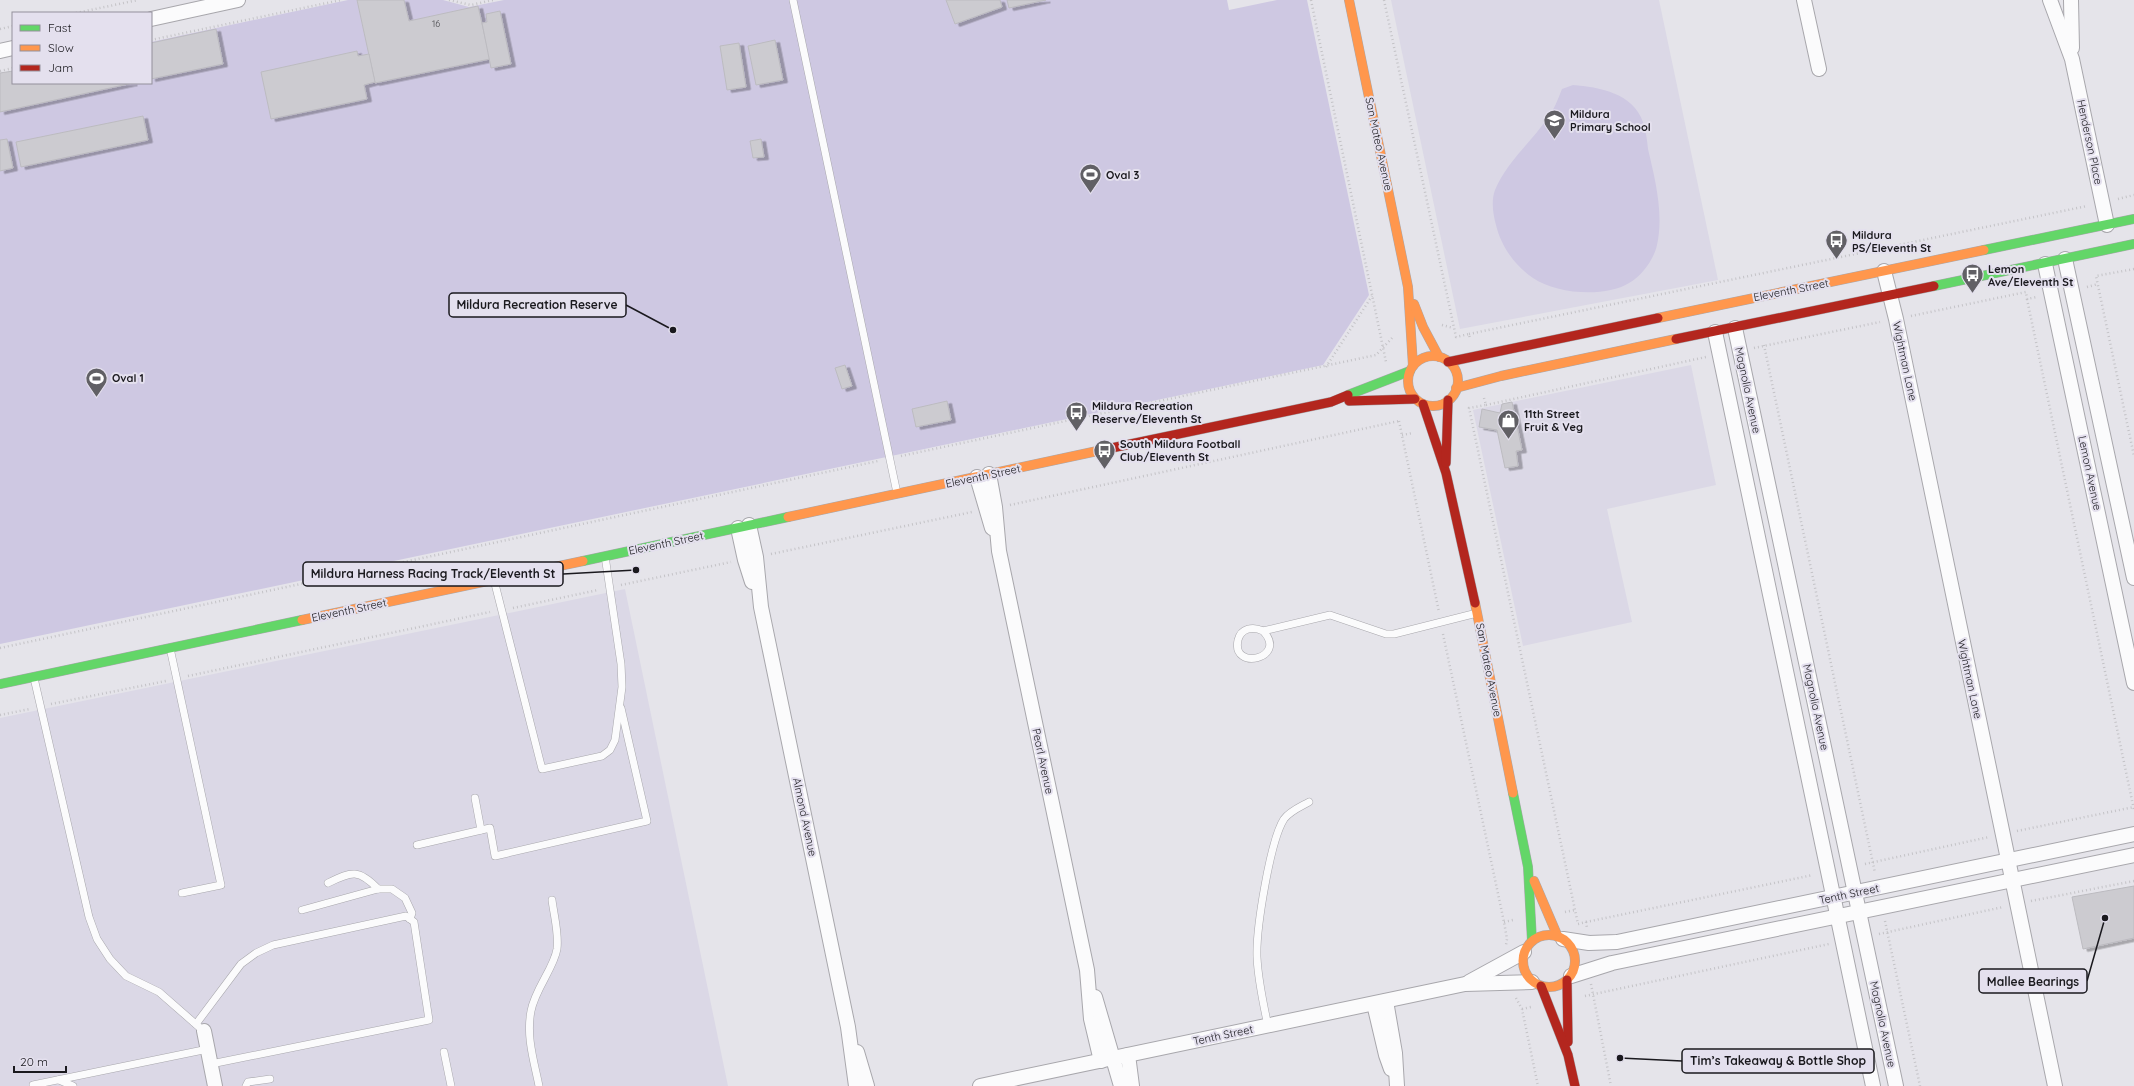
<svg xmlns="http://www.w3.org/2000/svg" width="2134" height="1086" font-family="Quicksand,sans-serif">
  <defs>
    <filter id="shadow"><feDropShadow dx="4.5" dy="2.5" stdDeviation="0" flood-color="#0004"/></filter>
  </defs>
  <rect width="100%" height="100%" fill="#e5e4ea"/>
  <g fill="#dbd8e6">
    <path d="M 1391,0 L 1659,0 L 1718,280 L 1460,329 Z"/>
    <path d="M 1691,365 L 1716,485 L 1607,509 L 1632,622 L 1523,646 L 1473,410 Z"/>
    <path d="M 625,589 L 728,1086 L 0,1086 L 0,718 Z"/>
  </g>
  <g fill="#cec8e2">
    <path d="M 348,0 L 443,0 L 469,7 L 504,0 L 1227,0 L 1229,10 L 1277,0 L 1307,0 L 1369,295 L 1323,365 L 0,644 L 0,74 L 13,83 L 151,83 L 151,42 Z"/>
    <path d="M 1573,85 C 1599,87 1633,93 1643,122 C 1646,131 1647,140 1648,149 C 1655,179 1664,214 1657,245 C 1654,259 1642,276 1629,283 C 1605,298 1556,294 1533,278 C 1515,266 1501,246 1496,225 C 1493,214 1491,201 1495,190 C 1506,163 1531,142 1547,119 C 1554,110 1558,99 1562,89 Z"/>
  </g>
  <g fill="#cccbd0" stroke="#bcbbc0" filter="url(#shadow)">
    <path d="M 357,0 L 404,0 L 409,21 L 478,6 L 490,59 L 375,83 Z"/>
    <path d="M 946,0 L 1000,0 L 1002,7 L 955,24 Z"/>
    <path d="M 1007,0 L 1046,0 L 1009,8 Z"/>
    <path d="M 500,11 L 511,64 L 491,68 L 482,23 L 487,22 L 486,14 Z"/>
    <path d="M 216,29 L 223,64 L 151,79 L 151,43 Z"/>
    <path d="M 775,40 L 783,80 L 756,85 L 748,46 Z"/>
    <path d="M 739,43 L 746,87 L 727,90 L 720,46 Z"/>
    <path d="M 357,51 L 358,56 L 369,54 L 375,82 L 364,85 L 367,99 L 271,119 L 261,72 Z"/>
    <path d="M 13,71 L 13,83 L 133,83 L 0,112 L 0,73 Z"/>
    <path d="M 143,116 L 148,140 L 21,167 L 16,142 Z"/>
    <path d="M 7,139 L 13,168 L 0,171 L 0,140 Z"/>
    <path d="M 761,139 L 764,157 L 753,158 L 750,141 Z"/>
    <path d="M 845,365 L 852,386 L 842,389 L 835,368 Z"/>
    <path d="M 947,401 L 951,420 L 916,427 L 912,409 Z"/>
    <path d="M 1512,402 L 1522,450 L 1516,451 L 1518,466 L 1505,468 L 1497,430 L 1479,427 L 1482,409 L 1500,413 L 1502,404 Z"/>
    <path d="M 2134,886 L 2134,938 L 2083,949 L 2072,897 Z"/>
  </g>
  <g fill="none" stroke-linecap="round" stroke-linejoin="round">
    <defs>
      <g id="lane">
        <path d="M 793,0 L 897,493"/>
        <path d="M 494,580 L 542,769 L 602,756 L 610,750 L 615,740 L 622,687 L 621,664 L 605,556"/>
        <path d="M 1263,631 C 1289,658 1231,672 1238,640 C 1241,628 1253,626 1263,631 L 1330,615 L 1386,634 L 1394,634 L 1477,613"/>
        <path d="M 170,648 L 221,885 L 182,893"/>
        <path d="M 34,678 L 89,917 L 97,939 L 110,959 L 126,976 L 159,992 L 199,1027"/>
        <path d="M 475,798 L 481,830"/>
        <path d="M 417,845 L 490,828 L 495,856 L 647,821 L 621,708"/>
        <path d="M 328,883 C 352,871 359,869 378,889"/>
        <path d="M 302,910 L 378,889 L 392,889 L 405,898 L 412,913 L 410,919"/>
        <path d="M 196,1024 L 241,964 L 256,953 L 273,945 L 406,916 L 414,922 L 429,1020 L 211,1064"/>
        <path d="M 1268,1026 C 1263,1003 1258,980 1257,957 C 1256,929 1270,841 1284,819 C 1290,811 1300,807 1309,802"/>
        <path d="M 444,1052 L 451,1086"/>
        <path d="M 59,1080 L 73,1086"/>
        <path d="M 33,1085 L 208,1049"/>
        <path d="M 246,1086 L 248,1082 L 270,1079"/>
        <path d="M 539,1086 C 534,1061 526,1037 531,1011 C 535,989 554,968 557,949 C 559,933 554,916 552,900"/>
      </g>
      <g id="street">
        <path d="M 1804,0 L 1819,69"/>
        <path d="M 2050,0 L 2072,59 L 2107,225"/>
        <path d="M 2071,0 L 2072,48"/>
        <path d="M 151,19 L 238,0"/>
        <path d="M 0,51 L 13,48"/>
        <path d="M 2065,259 L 2134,578"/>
        <path d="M 2045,264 L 2134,683"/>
        <path d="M 1884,271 L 1896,319 L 2055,1086"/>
        <path d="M 1735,328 L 1896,1086"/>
        <path d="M 1715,332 L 1873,1086"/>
        <path d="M 989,474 L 995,507 L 999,551 L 1087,970 L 1091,1019 L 1101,1061"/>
        <path d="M 977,477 L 992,528"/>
        <path d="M 749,525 L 756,557 L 761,607 L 848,1027 L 856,1086"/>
        <path d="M 738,528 L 745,560 L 752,582"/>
        <path d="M 1563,939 L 1589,943 L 1617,942 L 2134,834"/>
        <path d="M 1571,976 L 1612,963 L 2134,855"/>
        <path d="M 1469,982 L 1524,952"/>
        <path d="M 1095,997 L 1121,1086"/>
        <path d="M 1386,1001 L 1395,1053 L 1397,1086"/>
        <path d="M 1374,1004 L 1386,1055 L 1391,1069"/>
        <path d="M 204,1031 L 215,1086"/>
        <path d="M 857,1052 L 867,1086"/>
        <path d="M 1128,1055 L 1132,1086"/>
        <path d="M 980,1086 L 1465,984 L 1532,982"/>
      </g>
      <g id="fast">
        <path d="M 1984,250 L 2134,219"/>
        <path d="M 1934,286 L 2134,244"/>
        <path d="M 1348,395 L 1410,371"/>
        <path d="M 583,561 L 788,517"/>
        <path d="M 0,684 L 302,620"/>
        <path d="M 1513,793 L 1528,867 L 1532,941"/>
      </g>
      <g id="slow">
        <path d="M 1349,0 L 1408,287 L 1413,366"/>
        <path d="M 1414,304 L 1423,327 L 1439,357"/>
        <path d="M 1658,318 L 1984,250"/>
        <circle cx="1433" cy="381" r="25"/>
        <path d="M 1456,388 L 1501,376 L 1676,339"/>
        <path d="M 788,517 L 1102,450"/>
        <path d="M 1475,603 L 1513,793"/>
        <path d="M 302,620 L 583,561"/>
        <path d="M 1534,881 L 1558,937"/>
        <circle cx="1549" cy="961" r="26"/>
      </g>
      <g id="jam">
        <path d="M 1676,339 L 1934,286"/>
        <path d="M 1448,362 L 1658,318"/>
        <path d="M 1349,401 L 1415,399"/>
        <path d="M 1423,404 L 1446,473 L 1475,603"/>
        <path d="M 1102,450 L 1331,402 L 1348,395"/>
        <path d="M 1446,463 L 1448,400"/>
        <path d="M 1567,980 L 1568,1042"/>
        <path d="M 1541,986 L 1568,1055 L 1575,1086"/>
      </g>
    </defs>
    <use href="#lane" stroke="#a8a7ac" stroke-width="8"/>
    <use href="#street" stroke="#a8a7ac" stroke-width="16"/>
    <use href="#fast" stroke="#a8a7ac" stroke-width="10"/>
    <use href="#slow" stroke="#a8a7ac" stroke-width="10"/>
    <use href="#jam" stroke="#a8a7ac" stroke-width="10"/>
    <g stroke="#c4c3c7" stroke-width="2.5" stroke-dasharray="1 3" stroke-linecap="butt">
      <path d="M 449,0 L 471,5 L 493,0"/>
      <path d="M 1311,0 L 1386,362"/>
      <path d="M 1384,0 L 1456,337 L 1469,334 L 1470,339"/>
      <path d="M 76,13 L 138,0"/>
      <path d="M 0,29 L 13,26"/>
      <path d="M 151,40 L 341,0"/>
      <path d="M 0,71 L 13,68"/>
      <path d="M 2118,199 L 2134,195"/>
      <path d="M 2134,269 L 2096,276 L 2134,456"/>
      <path d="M 2087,287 L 2098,284"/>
      <path d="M 2027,299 L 2134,810"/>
      <path d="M 1911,316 L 2026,292 L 2027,299 L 2037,297"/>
      <path d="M 1442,325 L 1453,328"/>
      <path d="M 1469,334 L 2087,206"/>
      <path d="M 1764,345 L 1875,873"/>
      <path d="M 1754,348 L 1880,322"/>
      <path d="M 1326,367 L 1372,296"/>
      <path d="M 1484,398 L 1486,405 L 1469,408 L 1575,910 L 1578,924 L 1586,922 L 1587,928"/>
      <path d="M 1486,405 L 1706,357"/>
      <path d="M 1399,421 L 1439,612"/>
      <path d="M 1402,435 L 1413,433"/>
      <path d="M 901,456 L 1376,355 L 1393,337"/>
      <path d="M 1010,505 L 1399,421"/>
      <path d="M 771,554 L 972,512"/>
      <path d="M 621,585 L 731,562"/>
      <path d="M 513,608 L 598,590"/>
      <path d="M 1443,634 L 1504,922 L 1507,939 L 1506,945"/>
      <path d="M 0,648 L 878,461"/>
      <path d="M 188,676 L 490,612"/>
      <path d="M 51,704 L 166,681"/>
      <path d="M 0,715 L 30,709"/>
      <path d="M 2017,831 L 2134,807"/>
      <path d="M 1865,864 L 1989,837"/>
      <path d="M 2031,901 L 2134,881"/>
      <path d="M 1565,912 L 1575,910"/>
      <path d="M 1885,921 L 1920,1086"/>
      <path d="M 1504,922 L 1513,920"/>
      <path d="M 1586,922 L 1813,875"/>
      <path d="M 1879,934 L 2003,907"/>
      <path d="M 1591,984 L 1611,1086"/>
      <path d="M 1585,996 L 1829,944"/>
      <path d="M 1516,998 L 1522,1009 L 1538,1086"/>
      <path d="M 1522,1009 L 1531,1007"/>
    </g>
    <use href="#lane" stroke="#fbfbfc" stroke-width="7"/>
    <use href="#street" stroke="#fbfbfc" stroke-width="14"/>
    <use href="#fast" stroke="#63d668" stroke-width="9"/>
    <use href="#slow" stroke="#ff974d" stroke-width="9"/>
    <use href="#jam" stroke="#b3261e" stroke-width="9"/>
  </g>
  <defs>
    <symbol id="school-pin" viewBox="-11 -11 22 30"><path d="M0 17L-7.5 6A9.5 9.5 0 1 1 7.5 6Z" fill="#616065" stroke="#e4e0ee"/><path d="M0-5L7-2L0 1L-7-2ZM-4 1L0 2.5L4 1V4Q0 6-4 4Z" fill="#fff"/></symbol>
    <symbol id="stadium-pin" viewBox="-11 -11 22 30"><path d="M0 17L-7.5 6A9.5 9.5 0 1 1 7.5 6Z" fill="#616065" stroke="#e4e0ee"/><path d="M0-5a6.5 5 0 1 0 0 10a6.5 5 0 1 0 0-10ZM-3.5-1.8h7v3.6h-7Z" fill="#fff"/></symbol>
    <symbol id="bus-pin" viewBox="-11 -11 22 30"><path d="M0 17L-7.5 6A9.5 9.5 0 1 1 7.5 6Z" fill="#616065" stroke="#e4e0ee"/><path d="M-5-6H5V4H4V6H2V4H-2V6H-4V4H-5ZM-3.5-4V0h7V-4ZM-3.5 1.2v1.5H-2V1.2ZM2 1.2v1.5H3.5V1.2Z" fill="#fff"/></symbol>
    <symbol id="shop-pin" viewBox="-11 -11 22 30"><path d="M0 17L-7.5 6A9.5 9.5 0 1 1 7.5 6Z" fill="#616065" stroke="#e4e0ee"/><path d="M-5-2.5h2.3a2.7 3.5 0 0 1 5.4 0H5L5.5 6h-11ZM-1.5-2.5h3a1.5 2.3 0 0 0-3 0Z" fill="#fff"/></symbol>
  </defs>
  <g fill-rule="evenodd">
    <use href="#school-pin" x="1542" y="108" width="25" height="34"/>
    <use href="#stadium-pin" x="1078" y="162" width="25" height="34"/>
    <use href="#bus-pin" x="1824" y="228" width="25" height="34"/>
    <use href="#bus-pin" x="1960" y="262" width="25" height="34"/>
    <use href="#stadium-pin" x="84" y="366" width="25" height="34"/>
    <use href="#bus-pin" x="1064" y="400" width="25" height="34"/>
    <use href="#shop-pin" x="1496" y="408" width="25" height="34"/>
    <use href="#bus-pin" x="1092" y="438" width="25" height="34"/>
  </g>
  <g text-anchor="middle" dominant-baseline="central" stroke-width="4" stroke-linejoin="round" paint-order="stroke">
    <g font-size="9" fill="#46464a">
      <text x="436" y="23">16</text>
    </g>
    <g font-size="11" font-weight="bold" fill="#1a191e" stroke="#e4e0ee" text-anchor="start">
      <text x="1570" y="114">Mildura<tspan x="1570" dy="13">Primary School</tspan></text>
      <text x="1106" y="175">Oval 3</text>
      <text x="1852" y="235">Mildura<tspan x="1852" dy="13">PS/Eleventh St</tspan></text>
      <text x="1988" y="269">Lemon<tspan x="1988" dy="13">Ave/Eleventh St</tspan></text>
      <text x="112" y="378">Oval 1</text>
      <text x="1092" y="406">Mildura Recreation<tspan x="1092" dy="13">Reserve/Eleventh St</tspan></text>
      <text x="1524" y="414">11th Street<tspan x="1524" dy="13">Fruit &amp; Veg</tspan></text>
      <text x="1120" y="444">South Mildura Football<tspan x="1120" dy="13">Club/Eleventh St</tspan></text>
    </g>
    <g font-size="11" fill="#1a191e" stroke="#e4e0ee">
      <text transform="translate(2090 142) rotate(78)">Henderson Place</text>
      <text transform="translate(1379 144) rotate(78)">San Mateo Avenue</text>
      <text transform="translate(1791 290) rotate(-11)">Eleventh Street</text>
      <text transform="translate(1905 361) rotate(78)">Wightman Lane</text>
      <text transform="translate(1748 390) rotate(78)">Magnolia Avenue</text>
      <text transform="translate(2090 473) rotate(78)">Lemon Avenue</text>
      <text transform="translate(983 476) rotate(-12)">Eleventh Street</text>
      <text transform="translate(666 543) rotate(-12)">Eleventh Street</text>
      <text transform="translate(349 610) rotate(-12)">Eleventh Street</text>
      <text transform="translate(1489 670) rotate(79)">San Mateo Avenue</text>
      <text transform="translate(1970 679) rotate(78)">Wightman Lane</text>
      <text transform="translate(1816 707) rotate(78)">Magnolia Avenue</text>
      <text transform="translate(1043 761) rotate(78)">Pearl Avenue</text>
      <text transform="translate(805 817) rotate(78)">Almond Avenue</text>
      <text transform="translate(1849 894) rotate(-12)">Tenth Street</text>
      <text transform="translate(1883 1024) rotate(78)">Magnolia Avenue</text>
      <text transform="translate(1223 1035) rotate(-12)">Tenth Street</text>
    </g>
  </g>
  <path fill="none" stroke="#1a191e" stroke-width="1.5" d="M673 330L626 305M636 570L563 574M2105 918L2087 981M1620 1058L1682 1061"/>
  <g fill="#1a191e" stroke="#e4e0ee" stroke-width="1.5">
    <circle cx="673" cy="330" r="4"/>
    <circle cx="636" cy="570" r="4"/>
    <circle cx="2105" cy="918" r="4"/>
    <circle cx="1620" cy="1058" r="4"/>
  </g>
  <g fill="#e4e0ee" stroke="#1a191e" stroke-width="1.5">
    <rect x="449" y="293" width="177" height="24" rx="4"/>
    <rect x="303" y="562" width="260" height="24" rx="4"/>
    <rect x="1979" y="969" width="108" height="24" rx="4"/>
    <rect x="1682" y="1049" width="192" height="24" rx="4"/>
  </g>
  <g font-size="12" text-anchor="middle" font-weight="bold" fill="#1a191e">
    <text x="537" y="309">Mildura Recreation Reserve</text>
    <text x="433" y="578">Mildura Harness Racing Track/Eleventh St</text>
    <text x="2033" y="986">Mallee Bearings</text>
    <text x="1778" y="1065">Tim’s Takeaway &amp; Bottle Shop</text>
  </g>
  <rect x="12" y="12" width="140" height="72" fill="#e4e0ee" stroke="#93909b"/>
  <rect x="20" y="25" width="20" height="6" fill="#63d668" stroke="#93909b"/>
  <text x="48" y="32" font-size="12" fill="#1a191e">Fast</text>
  <rect x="20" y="45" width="20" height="6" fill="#ff974d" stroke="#93909b"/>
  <text x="48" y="52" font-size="12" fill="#1a191e">Slow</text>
  <rect x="20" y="65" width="20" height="6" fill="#b3261e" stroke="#93909b"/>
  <text x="48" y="72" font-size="12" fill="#1a191e">Jam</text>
  <path d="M14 1066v6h52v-6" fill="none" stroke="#1a191e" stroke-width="2"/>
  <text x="20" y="1066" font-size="12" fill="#1a191e" stroke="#e4e0ee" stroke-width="3" paint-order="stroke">20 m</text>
</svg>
